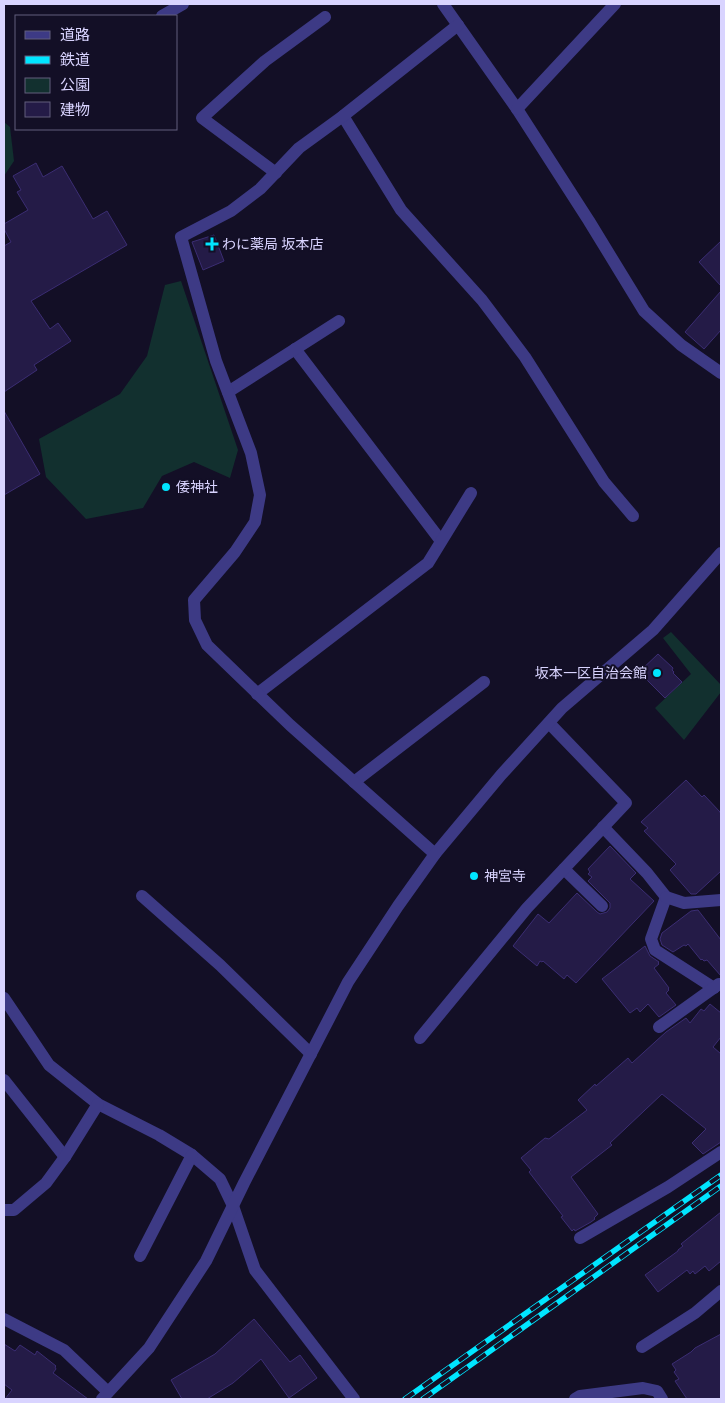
<svg xmlns="http://www.w3.org/2000/svg" width="725" height="1403" font-family="Figtree,'Noto Sans JP',sans-serif">
  <rect width="100%" height="100%" fill="#130f26"/>
  <g fill="#12302f">
    <path d="M 4,122 L 10,127 L 14,161 L 4,176 Z"/>
    <path d="M 181,281 L 238,450 L 230,478 L 194,462 L 162,476 L 143,508 L 86,519 L 46,477 L 39,439 L 120,394 L 147,356 L 165,285 Z"/>
    <path d="M 671,632 L 721,685 L 721,692 L 684,740 L 655,708 L 691,674 L 663,638 Z"/>
  </g>
  <g fill="#241b47" stroke="#3b2d73">
    <path d="M 36,163 L 43,177 L 62,166 L 93,219 L 107,211 L 127,245 L 31,301 L 50,329 L 58,323 L 71,341 L 34,365 L 37,370 L 4,392 L 4,246 L 11,242 L 4,229 L 4,224 L 28,210 L 17,192 L 21,190 L 13,176 Z"/>
    <path d="M 214,235 L 224,261 L 203,270 L 192,242 Z"/>
    <path d="M 721,241 L 721,286 L 699,262 Z"/>
    <path d="M 721,291 L 721,330 L 704,349 L 685,332 Z"/>
    <path d="M 4,411 L 40,474 L 4,495 Z"/>
    <path d="M 658,654 L 673,668 L 672,670 L 674,672 L 673,673 L 682,682 L 665,698 L 639,672 Z"/>
    <path d="M 686,780 L 702,797 L 704,795 L 720,812 L 721,815 L 721,871 L 696,894 L 691,894 L 670,870 L 676,864 L 644,831 L 648,828 L 641,822 Z"/>
    <path d="M 610,846 L 636,873 L 630,879 L 654,901 L 576,983 L 567,975 L 564,979 L 543,961 L 542,962 L 540,961 L 537,966 L 513,946 L 538,914 L 549,923 L 577,893 L 597,912 L 600,914 L 607,912 L 610,908 L 610,903 L 588,881 L 592,877 L 588,874 L 590,872 L 588,869 Z"/>
    <path d="M 698,910 L 721,940 L 721,976 L 707,960 L 704,961 L 702,959 L 701,960 L 688,944 L 686,946 L 684,945 L 673,952 L 662,945 L 660,939 L 662,933 L 691,911 Z"/>
    <path d="M 645,946 L 650,956 L 659,962 L 658,963 L 659,964 L 654,968 L 669,988 L 668,989 L 669,990 L 666,993 L 676,1005 L 659,1017 L 648,1004 L 640,1012 L 637,1008 L 630,1013 L 602,979 Z"/>
    <path d="M 710,1004 L 721,1013 L 721,1037 L 713,1047 L 721,1054 L 721,1142 L 703,1154 L 692,1143 L 706,1129 L 662,1094 L 610,1143 L 612,1145 L 571,1177 L 598,1214 L 594,1218 L 595,1219 L 591,1222 L 575,1231 L 574,1229 L 572,1231 L 561,1217 L 563,1216 L 529,1172 L 531,1170 L 521,1158 L 545,1138 L 549,1139 L 587,1110 L 578,1100 L 595,1084 L 596,1086 L 628,1058 L 632,1063 L 666,1032 L 686,1018 L 690,1023 L 701,1009 L 704,1011 Z"/>
    <path d="M 721,1212 L 721,1261 L 709,1271 L 705,1266 L 695,1274 L 693,1271 L 690,1274 L 687,1270 L 658,1292 L 645,1275 L 678,1251 L 678,1250 L 683,1246 L 681,1244 Z"/>
    <path d="M 254,1319 L 290,1362 L 300,1355 L 317,1378 L 289,1398 L 261,1359 L 233,1383 L 207,1399 L 182,1399 L 171,1380 L 215,1354 Z"/>
    <path d="M 721,1334 L 721,1399 L 687,1399 L 675,1381 L 679,1379 L 674,1372 L 676,1370 L 672,1364 L 691,1352 L 695,1348 Z"/>
    <path d="M 4,1344 L 15,1351 L 20,1345 L 35,1355 L 37,1351 L 56,1366 L 55,1367 L 56,1369 L 53,1373 L 88,1399 L 5,1399 L 12,1390 L 4,1384 Z"/>
  </g>
  <g fill="none" stroke-linecap="round" stroke-linejoin="round">
    <g stroke="#3d3a85" stroke-width="12">
      <path d="M 443,4 L 517,109 L 589,221 L 644,311 L 681,345 L 721,373"/>
      <path d="M 162,16 L 183,4"/>
      <path d="M 517,109 L 615,4"/>
      <path d="M 343,116 L 401,210 L 482,300 L 525,357 L 604,482 L 633,516"/>
      <path d="M 276,173 L 202,118 L 265,61 L 325,17"/>
      <path d="M 295,349 L 441,541"/>
      <path d="M 228,392 L 339,321"/>
      <path d="M 257,694 L 428,563 L 471,493"/>
      <path d="M 354,782 L 484,682"/>
      <path d="M 603,827 L 647,873 L 666,897 L 651,939 L 655,950 L 714,988"/>
      <path d="M 435,854 L 290,725 L 207,645 L 195,620 L 194,600 L 235,552 L 255,522 L 260,495 L 251,453 L 216,361 L 181,237 L 231,211 L 260,189 L 299,148 L 343,116 L 458,25"/>
      <path d="M 564,869 L 602,906"/>
      <path d="M 142,896 L 220,965 L 311,1054"/>
      <path d="M 666,897 L 684,903 L 721,900"/>
      <path d="M 4,998 L 49,1065 L 98,1104 L 159,1135 L 192,1155 L 220,1179 L 233,1206 L 255,1270 L 354,1399"/>
      <path d="M 659,1027 L 719,984"/>
      <path d="M 420,1038 L 527,908 L 626,803 L 549,723"/>
      <path d="M 4,1080 L 65,1157"/>
      <path d="M 4,1210 L 14,1210 L 46,1183 L 65,1157 L 98,1104"/>
      <path d="M 580,1238 L 668,1187 L 721,1152"/>
      <path d="M 140,1256 L 192,1155"/>
      <path d="M 4,1319 L 64,1350 L 108,1392"/>
      <path d="M 642,1347 L 695,1313 L 721,1291"/>
      <path d="M 102,1399 L 149,1348 L 206,1261 L 244,1183 L 348,982 L 398,906 L 435,854 L 501,775 L 562,708 L 653,630 L 721,553"/>
      <path d="M 575,1399 L 580,1396 L 643,1388 L 657,1391 L 662,1399"/>
    </g>
    <defs>
      <g id="rail">
        <path d="M 405,1399 L 721,1175"/>
        <path d="M 423,1399 L 721,1186"/>
      </g>
    </defs>
    <use href="#rail" stroke="#00e5ff" stroke-width="5.5"/>
    <use href="#rail" stroke="#130f26" stroke-width="4" stroke-dasharray="11" stroke-linecap="butt"/>
  </g>
  <g fill="#00e5ff" stroke="#130f26" stroke-width="2">
    <path d="M209.5 236.5h5v5h5v5h-5v5h-5v-5h-5v-5h5z"/>
    <circle cx="166" cy="487" r="5"/>
    <circle cx="657" cy="673" r="5"/>
    <circle cx="474" cy="876" r="5"/>
  </g>
  <g text-anchor="middle" dominant-baseline="central" stroke-width="4" stroke-linejoin="round" paint-order="stroke">
    <g font-size="14" fill="#d9d4ff" stroke="#130f26" text-anchor="start">
      <text x="222" y="244">わに薬局 坂本店</text>
      <text x="176" y="487">倭神社</text>
      <text x="647" y="673" text-anchor="end">坂本一区自治会館</text>
      <text x="484" y="876">神宮寺</text>
    </g>
  </g>
  <rect width="725" height="1403" fill="none" stroke="#d9d4ff" stroke-width="10"/>
  <rect x="15" y="15" width="162" height="115" fill="#130f26" stroke="#625e7d"/>
  <rect x="25" y="31" width="25" height="8" fill="#3d3a85" stroke="#625e7d"/>
  <text x="60" y="40" font-size="15" fill="#d9d4ff">道路</text>
  <rect x="25" y="56" width="25" height="8" fill="#00e5ff" stroke="#625e7d"/>
  <text x="60" y="65" font-size="15" fill="#d9d4ff">鉄道</text>
  <rect x="25" y="78" width="25" height="15" fill="#12302f" stroke="#625e7d"/>
  <text x="60" y="90" font-size="15" fill="#d9d4ff">公園</text>
  <rect x="25" y="102" width="25" height="15" fill="#241b47" stroke="#625e7d"/>
  <text x="60" y="115" font-size="15" fill="#d9d4ff">建物</text>
</svg>
